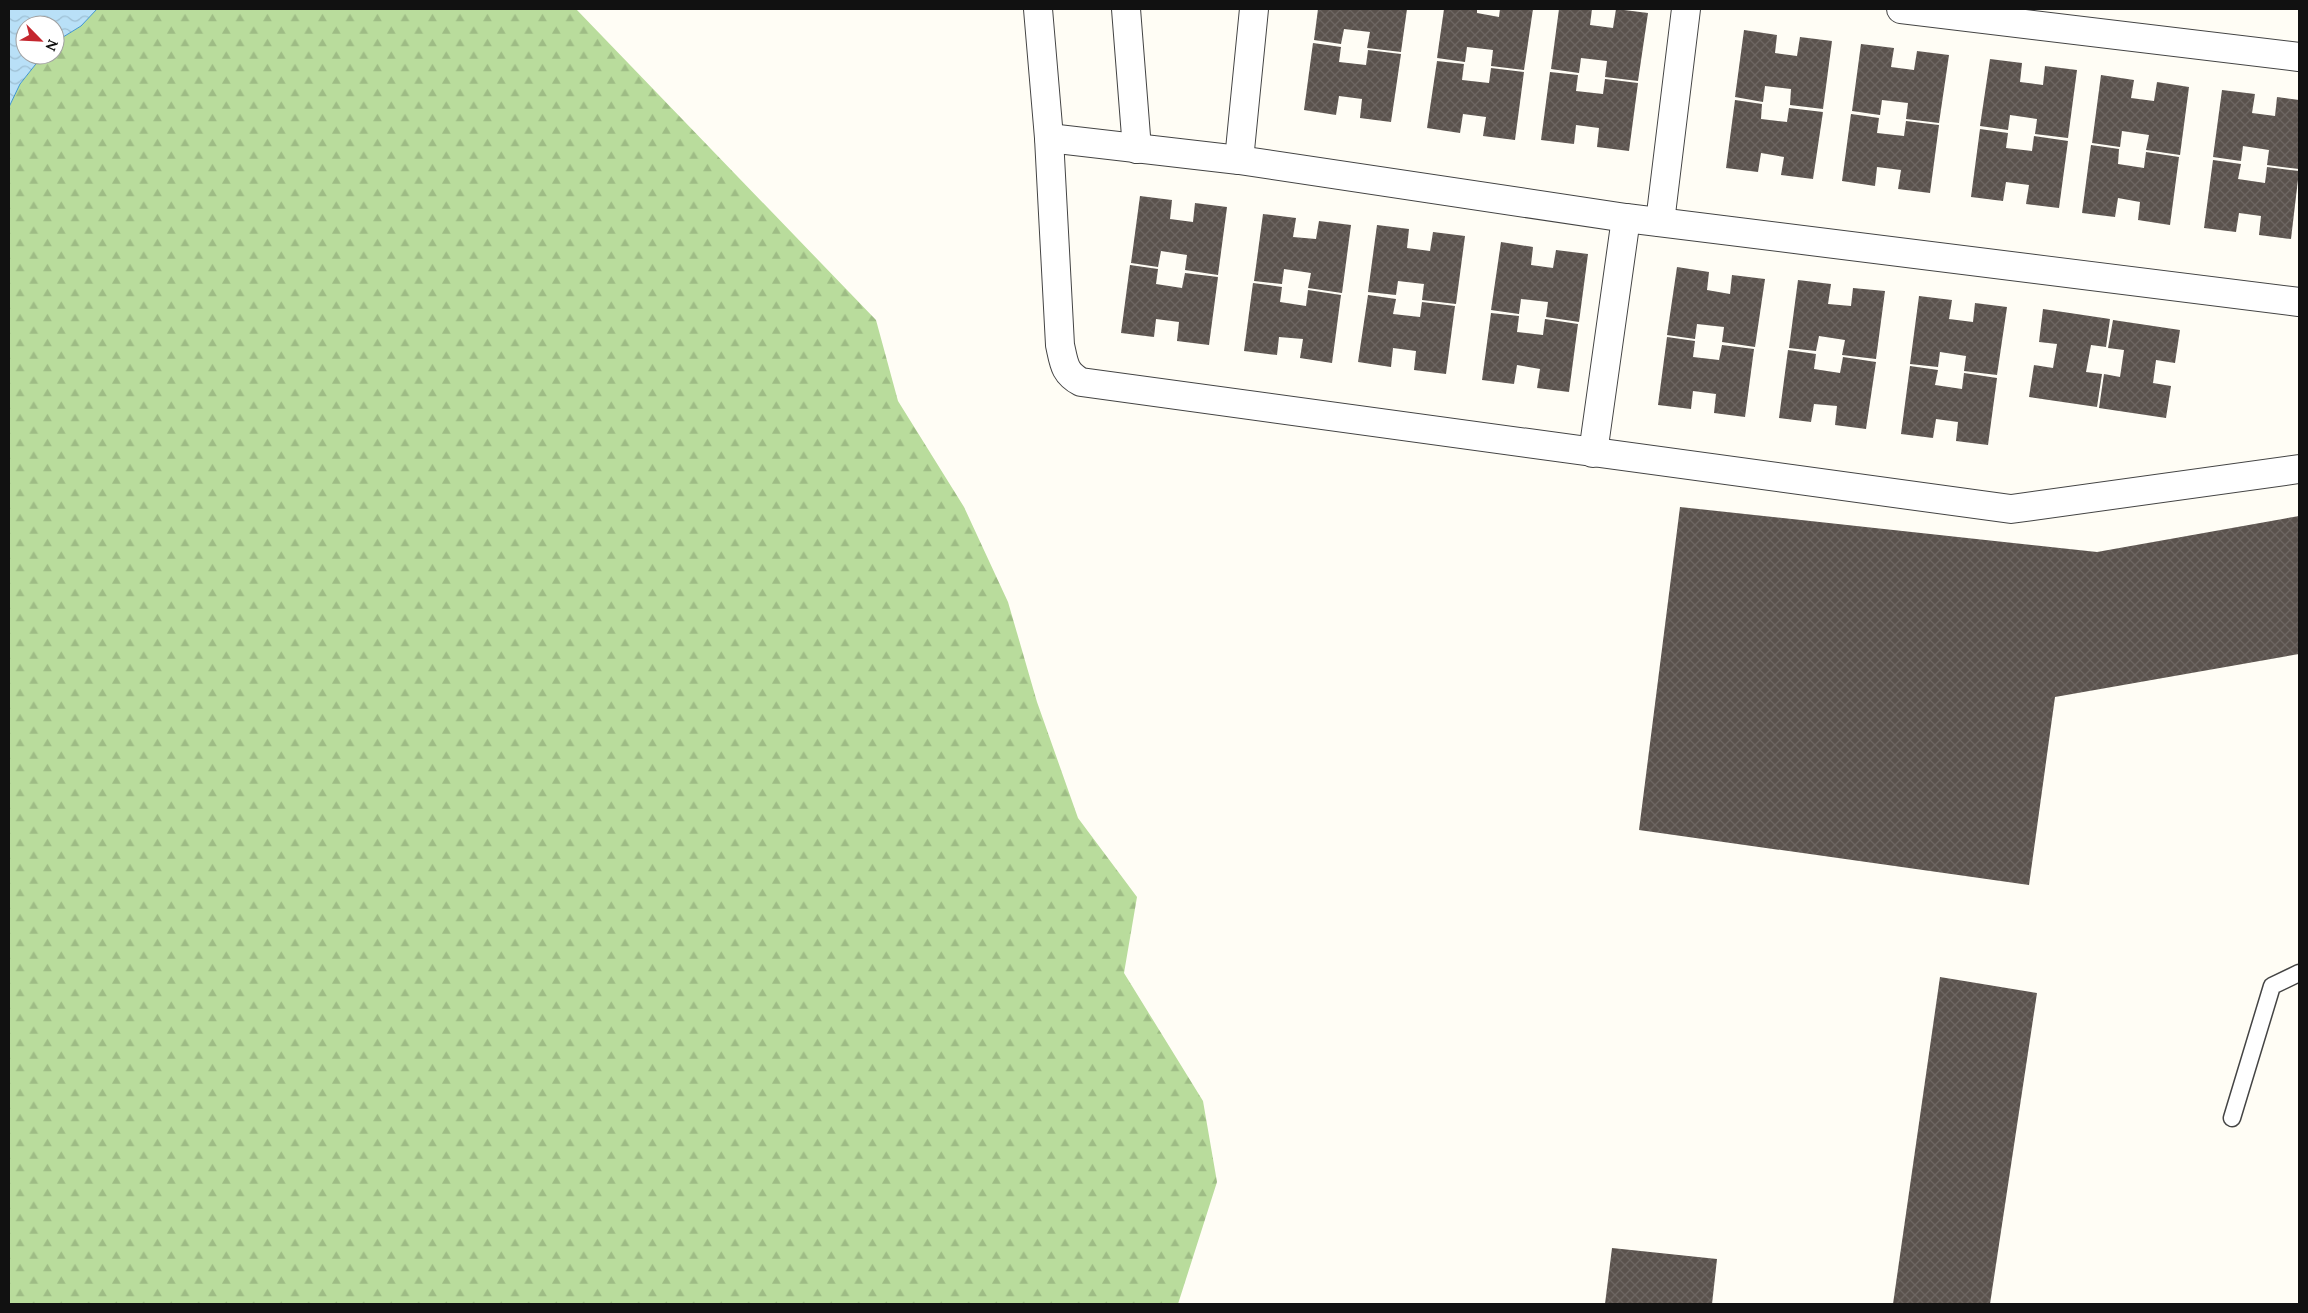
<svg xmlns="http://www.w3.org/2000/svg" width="2308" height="1313" font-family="Lora,serif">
  <defs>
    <pattern id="forest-firs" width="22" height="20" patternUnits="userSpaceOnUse" patternTransform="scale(1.25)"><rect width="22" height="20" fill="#b9dc9c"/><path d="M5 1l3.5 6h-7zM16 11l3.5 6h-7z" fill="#9ebc85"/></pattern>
    <pattern id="water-waves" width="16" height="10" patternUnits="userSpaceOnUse" patternTransform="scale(1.25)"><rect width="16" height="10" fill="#b9e0f7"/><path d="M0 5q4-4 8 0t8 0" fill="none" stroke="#9ebfd3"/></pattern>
    <pattern id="building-cross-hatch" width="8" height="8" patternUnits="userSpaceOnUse" patternTransform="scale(1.25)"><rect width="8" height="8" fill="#5a524d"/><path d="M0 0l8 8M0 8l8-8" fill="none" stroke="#6d6662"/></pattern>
  </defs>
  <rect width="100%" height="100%" fill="#fffdf5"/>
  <path fill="url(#forest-firs)" d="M 97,9 L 576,9 L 876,320 L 898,401 L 964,507 L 1008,602 L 1037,702 L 1078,818 L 1137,897 L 1124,973 L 1203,1101 L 1217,1182 L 1178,1304 L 9,1304 L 9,107 L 20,84 L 43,55 L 55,55 L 55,42 L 81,26 Z"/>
  <path fill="url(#water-waves)" stroke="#3f96cf" d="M 9,9 L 97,9 L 81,26 L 55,42 L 55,25 L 25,25 L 25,55 L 43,55 L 20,84 L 9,107 Z"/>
  <g fill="url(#building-cross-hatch)">
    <path d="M 1318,9 L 1407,9 L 1401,52 L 1367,48 L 1370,32 L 1344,29 L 1341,44 L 1314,40 Z"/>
    <path d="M 1444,9 L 1477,9 L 1477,13 L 1499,17 L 1500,9 L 1533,9 L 1524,70 L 1491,66 L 1493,50 L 1467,47 L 1465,62 L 1437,58 Z"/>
    <path d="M 1559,9 L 1592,9 L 1590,25 L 1613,28 L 1616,9 L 1648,13 L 1638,81 L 1605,77 L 1607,61 L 1581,58 L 1579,73 L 1551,69 Z"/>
    <path d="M 1744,30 L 1777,35 L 1775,53 L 1797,56 L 1800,37 L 1832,41 L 1823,109 L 1790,105 L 1791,89 L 1765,86 L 1763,102 L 1735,97 Z"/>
    <path d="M 1313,43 L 1341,47 L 1339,62 L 1366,65 L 1368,50 L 1401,54 L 1391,122 L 1360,118 L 1362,99 L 1339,96 L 1336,115 L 1304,110 Z"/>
    <path d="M 1861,44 L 1894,48 L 1891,67 L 1914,70 L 1917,51 L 1949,55 L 1939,123 L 1906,119 L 1908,103 L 1882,100 L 1880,115 L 1852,111 Z"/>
    <path d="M 1990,59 L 2022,63 L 2020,82 L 2043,85 L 2045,66 L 2077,70 L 2068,138 L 2035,134 L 2037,119 L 2010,115 L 2008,130 L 1980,126 Z"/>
    <path d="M 1437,61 L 1464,64 L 1462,80 L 1489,83 L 1491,68 L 1524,72 L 1515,140 L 1483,136 L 1486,117 L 1463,114 L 1460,133 L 1427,128 Z"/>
    <path d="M 1550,72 L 1578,75 L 1576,91 L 1603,94 L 1605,79 L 1638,83 L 1629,151 L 1597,147 L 1599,128 L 1576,125 L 1574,144 L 1541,140 Z"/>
    <path d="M 2101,75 L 2134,80 L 2131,98 L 2154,101 L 2157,82 L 2189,87 L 2180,155 L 2146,150 L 2149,135 L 2122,131 L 2120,147 L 2092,143 Z"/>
    <path d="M 2222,90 L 2255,94 L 2252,113 L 2275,116 L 2277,97 L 2299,100 L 2299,169 L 2267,165 L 2269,150 L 2243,146 L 2241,161 L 2213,157 Z"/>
    <path d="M 1735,100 L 1762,104 L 1761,119 L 1787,122 L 1789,108 L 1823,112 L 1813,179 L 1781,175 L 1784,157 L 1761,153 L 1758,172 L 1726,168 Z"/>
    <path d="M 1851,114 L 1879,118 L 1877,133 L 1904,136 L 1906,121 L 1939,125 L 1930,193 L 1898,189 L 1901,170 L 1877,167 L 1875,186 L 1842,181 Z"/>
    <path d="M 1980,129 L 2008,133 L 2006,148 L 2032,151 L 2034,136 L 2068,141 L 2059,208 L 2026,204 L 2029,185 L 2006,182 L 2003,201 L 1971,197 Z"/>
    <path d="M 2091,145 L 2119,149 L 2118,164 L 2144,168 L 2146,152 L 2179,157 L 2170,225 L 2138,220 L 2140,202 L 2118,198 L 2115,217 L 2082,213 Z"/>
    <path d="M 2213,160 L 2241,164 L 2238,179 L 2265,183 L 2267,167 L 2299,171 L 2291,239 L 2259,235 L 2261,216 L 2239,213 L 2236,232 L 2204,228 Z"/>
    <path d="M 1140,196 L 1172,200 L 1170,219 L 1193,222 L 1195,203 L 1227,207 L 1218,275 L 1185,270 L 1187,255 L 1161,251 L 1158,267 L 1131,263 Z"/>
    <path d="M 1263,214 L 1296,218 L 1293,237 L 1316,239 L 1319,221 L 1351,225 L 1342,293 L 1308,288 L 1311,273 L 1284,269 L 1282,284 L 1254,281 Z"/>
    <path d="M 1377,225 L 1409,229 L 1407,248 L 1430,251 L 1433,232 L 1465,236 L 1456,304 L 1422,300 L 1424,284 L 1398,281 L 1396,295 L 1368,292 Z"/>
    <path d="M 1501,242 L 1533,247 L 1531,265 L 1553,268 L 1556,250 L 1588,254 L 1579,322 L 1546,317 L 1548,302 L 1521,299 L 1519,314 L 1491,310 Z"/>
    <path d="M 1130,265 L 1158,269 L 1156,284 L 1182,288 L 1185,273 L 1218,277 L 1209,345 L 1177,341 L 1179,322 L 1156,319 L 1154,337 L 1121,333 Z"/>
    <path d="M 1677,267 L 1709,272 L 1707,290 L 1730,294 L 1732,275 L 1765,279 L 1755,347 L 1722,342 L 1724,327 L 1697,324 L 1695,339 L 1667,335 Z"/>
    <path d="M 1798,280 L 1831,284 L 1828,304 L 1851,306 L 1853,288 L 1885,291 L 1876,359 L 1842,355 L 1845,340 L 1819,336 L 1816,351 L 1789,348 Z"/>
    <path d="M 1253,283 L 1282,287 L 1280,302 L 1306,306 L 1308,290 L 1341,295 L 1332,363 L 1300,358 L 1303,339 L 1279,337 L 1277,355 L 1244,351 Z"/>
    <path d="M 1368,295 L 1396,299 L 1393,314 L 1420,317 L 1422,302 L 1455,306 L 1446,374 L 1414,370 L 1416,351 L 1393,348 L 1391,367 L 1358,362 Z"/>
    <path d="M 1919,296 L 1952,300 L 1949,319 L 1973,322 L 1975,303 L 2007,307 L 1997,375 L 1964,371 L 1966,356 L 1940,352 L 1938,367 L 1910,364 Z"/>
    <path d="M 2043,309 L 2110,319 L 2106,347 L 2091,345 L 2086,372 L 2102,374 L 2097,407 L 2029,397 L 2034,365 L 2053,368 L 2057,344 L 2039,342 Z"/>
    <path d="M 1491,313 L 1519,316 L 1517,332 L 1543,335 L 1545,319 L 1578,324 L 1569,392 L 1537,388 L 1540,369 L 1517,365 L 1514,384 L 1482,380 Z"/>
    <path d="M 2113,320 L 2180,330 L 2175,363 L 2156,360 L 2153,383 L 2171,386 L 2166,418 L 2099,408 L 2104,374 L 2120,377 L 2124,350 L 2108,348 Z"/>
    <path d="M 1667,337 L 1695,341 L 1693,357 L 1719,360 L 1722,345 L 1754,349 L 1745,417 L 1714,413 L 1716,394 L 1693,391 L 1691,409 L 1658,405 Z"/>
    <path d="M 1788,350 L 1816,354 L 1814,369 L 1840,373 L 1843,357 L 1876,362 L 1866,429 L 1835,425 L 1837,406 L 1814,404 L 1811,422 L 1779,418 Z"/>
    <path d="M 1910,366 L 1938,370 L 1935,385 L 1962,389 L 1964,373 L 1997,378 L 1988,445 L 1956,441 L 1958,422 L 1936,419 L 1933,438 L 1901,434 Z"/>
    <path d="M 1680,507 L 2097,552 L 2299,516 L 2299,654 L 2055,697 L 2029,885 L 1639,830 Z"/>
    <path d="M 1940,977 L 2037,993 L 1990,1304 L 1893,1304 Z"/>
    <path d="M 1612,1248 L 1717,1259 L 1712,1304 L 1605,1304 Z"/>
  </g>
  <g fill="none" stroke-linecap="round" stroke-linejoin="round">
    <defs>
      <path id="lane" d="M 2232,1118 L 2272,986 L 2299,973"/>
      <g id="street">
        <path d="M 1038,9 L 1049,138 L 1060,345 C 1064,363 1064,373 1081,382 L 2011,509 L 2299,469"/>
        <path d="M 1126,9 L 1137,149"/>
        <path d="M 1901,9 L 2299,57"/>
        <path d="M 1049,138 L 1239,160 L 1626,218 L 2299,302"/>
        <path d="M 1239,160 L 1254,9"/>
        <path d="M 1660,222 L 1686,9"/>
        <path d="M 1593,453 L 1626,218"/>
      </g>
    </defs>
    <use href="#lane" stroke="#444" stroke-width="19"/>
    <use href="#street" stroke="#444" stroke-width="30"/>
    <use href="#lane" stroke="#fff" stroke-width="16"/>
    <use href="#street" stroke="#fff" stroke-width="28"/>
  </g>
  <rect width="2308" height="1313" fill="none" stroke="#111111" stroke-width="20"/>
  <g transform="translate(40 40) rotate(114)"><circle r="24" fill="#ffffff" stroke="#a0a0a0"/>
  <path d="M0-4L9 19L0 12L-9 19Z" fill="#c4262e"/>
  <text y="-8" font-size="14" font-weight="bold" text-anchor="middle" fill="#111111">N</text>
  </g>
</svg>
